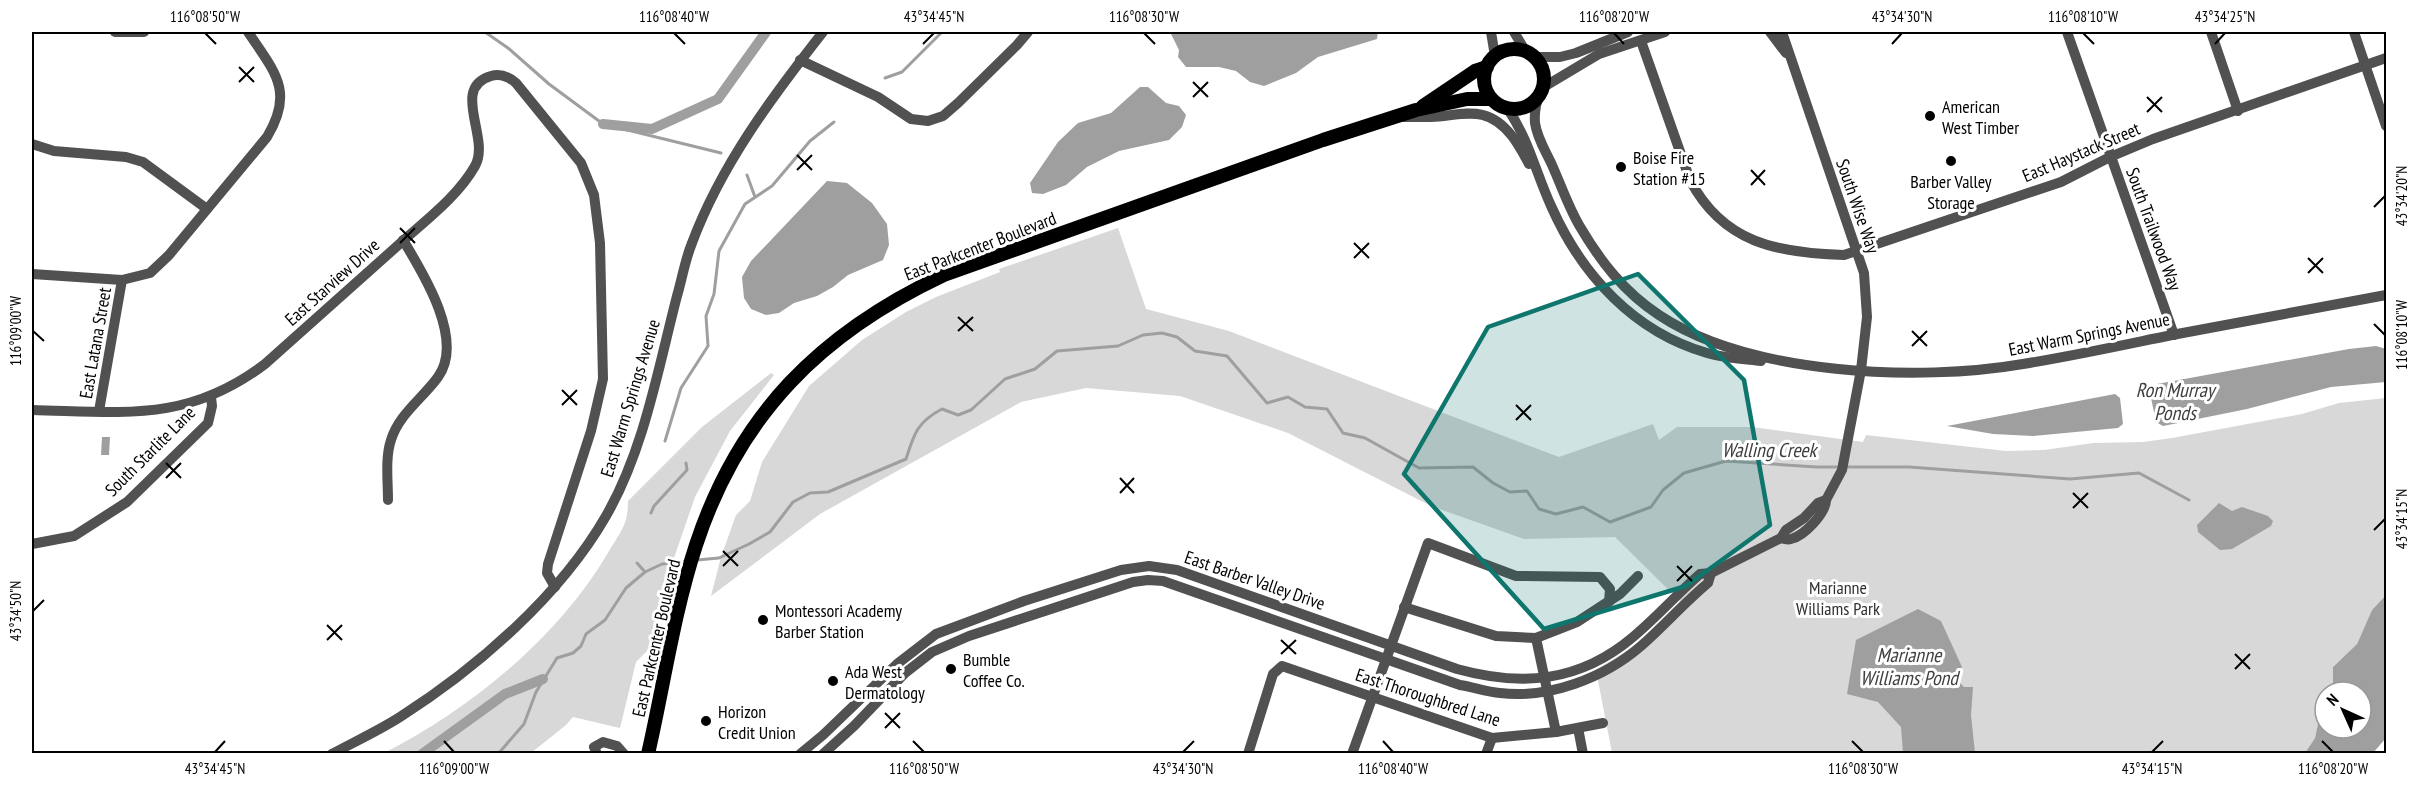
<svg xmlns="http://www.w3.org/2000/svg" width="2418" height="785" font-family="'PT Sans Narrow',sans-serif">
  <rect width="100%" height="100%" fill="#fff"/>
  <g fill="#d8d8d8">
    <path d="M 1118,228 L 1146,309 L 1229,331 L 1559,457 L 1653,424 L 1659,440 L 1677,427 L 1752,427 L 1863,442 L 1866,435 L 2006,451 L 2044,450 L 2093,443 L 2143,442 L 2172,438 L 2302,414 L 2339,403 L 2386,398 L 2386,595 L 2372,610 L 2357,644 L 2333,667 L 2333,692 L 2325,692 L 2325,712 L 2319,719 L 2315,738 L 2305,753 L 1612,753 L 1596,670 L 1636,645 L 1680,601 L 1615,537 L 1524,539 L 1431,506 L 1288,433 L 1180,396 L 1086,388 L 1021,402 L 820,514 L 711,596 L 721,557 L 736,515 L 750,501 L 762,462 L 809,386 L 862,340 L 906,312 L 936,297 L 1000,272 L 999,269 Z"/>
    <path d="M 771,373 L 774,375 L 730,431 L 695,497 L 674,558 L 652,646 L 636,662 L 620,728 L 573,717 L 566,725 L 531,753 L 384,753 C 471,709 560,636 609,551 C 621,531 628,525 628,501 L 702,427 Z"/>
  </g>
  <g fill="#9f9f9f">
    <path d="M 1170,32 L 1378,32 L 1377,39 L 1318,57 L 1296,73 L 1264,86 L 1250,82 L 1236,71 L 1219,67 L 1186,67 L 1178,57 L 1179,50 Z"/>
    <path d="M 1140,87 L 1148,87 L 1166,103 L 1179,106 L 1186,115 L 1182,127 L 1169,140 L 1119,151 L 1087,167 L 1066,185 L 1043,194 L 1032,193 L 1030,183 L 1058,142 L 1078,123 L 1111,113 Z"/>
    <path d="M 827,181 L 847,183 L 872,203 L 887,224 L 889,245 L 883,260 L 848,275 L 833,287 L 817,296 L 794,303 L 779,313 L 766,315 L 751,309 L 744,298 L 742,277 L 751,261 Z"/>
    <path d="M 2376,346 L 2386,349 L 2386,382 L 2331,387 L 2247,409 L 2163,426 L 2156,422 L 2150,393 L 2157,384 L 2349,349 Z"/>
    <path d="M 2115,394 L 2120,398 L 2123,424 L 2118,428 L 2033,436 L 1993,434 L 1947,426 Z"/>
    <path d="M 102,437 L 110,437 L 109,455 L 101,455 Z"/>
    <path d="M 2219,503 L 2232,511 L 2242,507 L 2268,516 L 2273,521 L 2271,526 L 2232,549 L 2220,550 L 2198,532 L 2197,525 Z"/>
    <path d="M 2386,595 L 2386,738 L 2373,753 L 2305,753 L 2315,738 L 2319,719 L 2325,712 L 2325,728 L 2361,728 L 2361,692 L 2333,692 L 2333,667 L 2357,644 L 2372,610 Z"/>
    <path d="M 1918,609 L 1941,621 L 1962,667 L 1958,673 L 1957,680 L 1964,687 L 1973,687 L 1971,715 L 1975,753 L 1903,753 L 1901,727 L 1878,702 L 1847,694 L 1856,640 Z"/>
  </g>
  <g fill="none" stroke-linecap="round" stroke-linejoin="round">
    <g stroke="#9f9f9f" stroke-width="3">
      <path d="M 485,32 L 508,48 L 549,84 L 603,124 L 721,153"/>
      <path d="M 885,78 L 902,72 L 942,32"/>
      <path d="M 747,175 L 755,197"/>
      <path d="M 665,441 L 681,388 L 708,346 L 706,316 L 714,294 L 719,251 L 745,204 L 772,186 L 810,141 L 834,122"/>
      <path d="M 651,513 L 654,506 L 687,470 L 686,463"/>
      <path d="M 697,560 L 719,558 L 749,544 L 770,532 L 793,502 L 810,493 L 828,492 L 906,459 C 914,434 917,422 942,409 L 958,415 L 971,410 L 1005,379 L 1035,369 L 1057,351 L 1118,346 L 1143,335 L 1162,333 L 1177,337 L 1195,351 L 1227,356 L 1267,403 L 1288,397 L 1305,407 L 1327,409 L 1343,433 L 1365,438 L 1419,468 L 1473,467 L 1493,483 L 1510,492 L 1527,491 L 1539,509 L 1556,514 L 1583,507 L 1610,522 L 1651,507 L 1663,490 L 1684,473 L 1726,461 L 1816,467 L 1909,467 L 2070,479 L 2139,473 L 2189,500"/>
      <path d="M 637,563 L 645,572"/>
      <path d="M 498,754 L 524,724 L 536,692 L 557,658 L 573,653 L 581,646 L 586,634 L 605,620 L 626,588 L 645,572 L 662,564 L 688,561"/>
    </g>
    <g stroke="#9f9f9f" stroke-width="10">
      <path d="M 603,124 L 652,129 L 718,99 L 766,32"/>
      <path d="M 422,754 L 505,694 L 543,679"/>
    </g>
    <g stroke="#515151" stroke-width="10">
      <path d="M 115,32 L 144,32"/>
      <path d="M 1491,32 L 1495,56"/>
      <path d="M 1514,32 L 1526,52"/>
      <path d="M 1770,32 L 1786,53"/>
      <path d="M 2067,32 L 2174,335"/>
      <path d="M 2211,32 L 2238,111"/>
      <path d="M 2354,32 L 2386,126"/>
      <path d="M 1641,41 L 1690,180 C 1723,243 1777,253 1844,255 L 2061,182 L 2110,157 L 2153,139 L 2386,58"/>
      <path d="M 1533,57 L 1560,57 L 1576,53 L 1628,32"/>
      <path d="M 800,60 L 878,97 L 911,119 L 928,121 L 943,116 L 958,103 L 1017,45 L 1028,32"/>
      <path d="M 1542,88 L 1599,54 L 1665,32"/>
      <path d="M 1540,93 C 1536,103 1534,112 1535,123 C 1537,138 1546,152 1552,165 C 1561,185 1568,206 1579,225 C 1600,261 1624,292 1659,315 C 1749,375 1919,382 2023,364 C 2073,356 2123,345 2172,335 C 2244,321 2315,308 2386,295"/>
      <path d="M 1507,108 C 1529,139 1536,174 1552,208 C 1582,275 1634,332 1707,353 C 1724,358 1743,359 1761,361"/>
      <path d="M 1403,117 C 1413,117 1422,117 1431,117 C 1465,115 1487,104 1512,136 C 1519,145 1524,155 1529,164"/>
      <path d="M 32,144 L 54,151 L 126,157 L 143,162 L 207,209"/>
      <path d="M 32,274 L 122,280 L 150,273 L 169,255 L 267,137 C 295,91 274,71 248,32"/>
      <path d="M 32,410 C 123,412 187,423 265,364 C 309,325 352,286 395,248 C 422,223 457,198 475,166 C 491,138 450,88 491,76 C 501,73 509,77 516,83 L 581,163 L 594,195 L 600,243 L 603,379 L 591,431 L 548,564 L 547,573 L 555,587"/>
      <path d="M 99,411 L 122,280"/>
      <path d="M 388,500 C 388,481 385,458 391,440 C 399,414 423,398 438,377 C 465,340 423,273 403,240"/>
      <path d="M 1781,538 C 1784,539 1788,540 1791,539 C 1804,536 1826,513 1826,500"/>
      <path d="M 32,544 L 74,536 L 127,502 L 208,423 L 212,406 L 211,397"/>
      <path d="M 1404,607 L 1496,636 L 1536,638 L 1577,622 L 1620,594 L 1638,576"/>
      <path d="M 1536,638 L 1556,732"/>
      <path d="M 1578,728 L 1583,754"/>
      <path d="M 332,754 C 354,742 378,731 400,717 C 477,668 560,596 606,516 C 644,450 658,369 677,296 C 682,279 685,260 692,243 C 721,165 772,97 823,32"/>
      <path d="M 597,754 L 594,747 L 603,742 L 617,746 L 624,754"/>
      <path d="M 800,754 L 823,735 L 897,664 L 936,634 L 1024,601 L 1121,570 L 1149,566 L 1177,570 L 1457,669 C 1522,687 1580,682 1633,637 C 1657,617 1677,594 1700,574 L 1711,573 L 1781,538 L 1786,530 L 1804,518 L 1818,503 L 1826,500 L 1842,470 L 1861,370 L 1867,317 L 1864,273 L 1782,32"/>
      <path d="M 823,754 L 854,726 L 905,673 L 932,652 L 969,636 L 1133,582 L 1148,580 L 1163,581 L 1460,685 C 1473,687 1487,692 1500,693 C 1549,699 1604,678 1641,646 C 1664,626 1684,603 1708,583 L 1711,573"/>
      <path d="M 1248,754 L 1273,674 L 1282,666 L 1492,738 L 1556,732 L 1603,723"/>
      <path d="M 1352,754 L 1428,543 L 1516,576 L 1600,577 L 1610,589 L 1609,602"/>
      <path d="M 1486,754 L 1492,738"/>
    </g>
    <g stroke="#000" stroke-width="14">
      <circle cx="1514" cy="79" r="30"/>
      <path d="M 1423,106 L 1475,71 L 1487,67"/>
      <path d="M 648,754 C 664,684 674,612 696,545 C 739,414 821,333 944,275 L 1323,140 L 1416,110 L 1467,99 L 1491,99"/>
    </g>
  </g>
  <path fill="#0f766e" fill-opacity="0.2" stroke="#0f766e" stroke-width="4.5" stroke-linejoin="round" d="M 1638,274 L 1744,380 L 1770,525 L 1686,586 L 1544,629 L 1404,474 L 1488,327 Z"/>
  <path fill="none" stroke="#000" stroke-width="2" d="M 205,33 L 216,44M 674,33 L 685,44M 1144,33 L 1155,44M 1614,33 L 1624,44M 2083,33 L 2094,44M 923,44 L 934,33M 1892,44 L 1902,33M 2215,44 L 2225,33M 239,67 L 254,82M 239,82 L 254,67M 1193,82 L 1208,97M 1193,97 L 1208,82M 2147,97 L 2162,112M 2147,112 L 2162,97M 797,155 L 812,170M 797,170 L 812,155M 1751,170 L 1765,185M 1751,185 L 1765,170M 2374,207 L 2385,196M 400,228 L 415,243M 400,243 L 415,228M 1354,243 L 1369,258M 1354,258 L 1369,243M 2308,258 L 2323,273M 2308,273 L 2323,258M 958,317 L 973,331M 2374,324 L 2385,335M 33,331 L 44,341M 958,331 L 973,317M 1912,331 L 1927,346M 1912,346 L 1927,331M 562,390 L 577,405M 562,405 L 577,390M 1516,405 L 1531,420M 1516,420 L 1531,405M 166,463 L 181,478M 166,478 L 181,463M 1120,478 L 1134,493M 1120,493 L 1134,478M 2073,493 L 2088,508M 2073,508 L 2088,493M 2374,530 L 2385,519M 723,551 L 738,566M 723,566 L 738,551M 1677,566 L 1692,581M 1677,581 L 1692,566M 33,611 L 44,600M 327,625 L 342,640M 327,640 L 342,625M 1281,640 L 1296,654M 1281,654 L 1296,640M 2235,654 L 2250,669M 2235,669 L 2250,654M 885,713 L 900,728M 885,728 L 900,713M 444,741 L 454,752M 913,741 L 924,752M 1383,741 L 1393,752M 1852,741 L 1863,752M 2322,741 L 2333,752M 215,752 L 225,741M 1183,752 L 1194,741M 2152,752 L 2163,741"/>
  <g fill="#000" stroke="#fff" stroke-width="2">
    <circle cx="1930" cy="116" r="6"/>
    <circle cx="1951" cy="161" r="6"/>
    <circle cx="1621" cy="167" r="6"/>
    <circle cx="763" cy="620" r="6"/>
    <circle cx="951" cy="669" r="6"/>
    <circle cx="833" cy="681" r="6"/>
    <circle cx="706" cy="721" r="6"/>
  </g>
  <g text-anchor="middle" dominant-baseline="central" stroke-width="6" stroke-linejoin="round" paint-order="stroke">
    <g font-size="18" fill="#000" stroke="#fff" text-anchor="start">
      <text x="1942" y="106">American<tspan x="1942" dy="21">West Timber</tspan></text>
      <text x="1633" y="157">Boise Fire<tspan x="1633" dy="21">Station #15</tspan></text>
      <text x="1951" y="181" text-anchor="middle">Barber Valley<tspan x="1951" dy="21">Storage</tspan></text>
      <text x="775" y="610">Montessori Academy<tspan x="775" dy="21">Barber Station</tspan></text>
      <text x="963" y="659">Bumble<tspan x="963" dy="21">Coffee Co.</tspan></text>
      <text x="845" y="671">Ada West<tspan x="845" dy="21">Dermatology</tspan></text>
      <text x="718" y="711">Horizon<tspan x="718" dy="21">Credit Union</tspan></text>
    </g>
    <g font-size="18" fill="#000" stroke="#fff">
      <text transform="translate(2081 152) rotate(-23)">East Haystack Street</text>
      <text transform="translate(1858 206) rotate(71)">South Wise Way</text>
      <text transform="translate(2154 229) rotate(70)">South Trailwood Way</text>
      <text transform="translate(980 246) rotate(-21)">East Parkcenter Boulevard</text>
      <text transform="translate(332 282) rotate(-42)">East Starview Drive</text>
      <text transform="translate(2089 334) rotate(-11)">East Warm Springs Avenue</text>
      <text transform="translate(95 343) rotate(-80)">East Latana Street</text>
      <text transform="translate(630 398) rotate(-73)">East Warm Springs Avenue</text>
      <text transform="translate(150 451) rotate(-45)">South Starlite Lane</text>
      <text transform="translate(1255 580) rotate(19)">East Barber Valley Drive</text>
      <text transform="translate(656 638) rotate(-77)">East Parkcenter Boulevard</text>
      <text transform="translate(1428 697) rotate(18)">East Thoroughbred Lane</text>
    </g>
    <g font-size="18" fill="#2f2f2f" stroke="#fff">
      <text x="1838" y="587">Marianne<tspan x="1838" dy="21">Williams Park</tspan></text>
    </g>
    <g font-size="20" font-style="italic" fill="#404040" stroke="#fff">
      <text x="2175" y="390">Ron Murray<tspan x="2175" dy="23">Ponds</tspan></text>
      <text x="1769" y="450">Walling Creek</text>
      <text x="1909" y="655">Marianne<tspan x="1909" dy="23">Williams Pond</tspan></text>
    </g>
  </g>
  <rect width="2418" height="785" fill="none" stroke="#ffffff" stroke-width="66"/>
  <g transform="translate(2343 710) rotate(315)"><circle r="28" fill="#ffffff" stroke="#999999" stroke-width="1.5"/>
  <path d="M0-4.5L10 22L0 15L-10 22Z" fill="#000000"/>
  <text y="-9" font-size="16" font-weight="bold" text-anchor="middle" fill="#000000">N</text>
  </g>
  <rect x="33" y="33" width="2352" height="719" fill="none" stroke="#000" stroke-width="2"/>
  <g font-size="15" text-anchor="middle" fill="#000">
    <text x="205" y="22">116°08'50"W</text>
    <text x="674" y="22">116°08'40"W</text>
    <text x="934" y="22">43°34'45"N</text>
    <text x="1144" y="22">116°08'30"W</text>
    <text x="1614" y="22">116°08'20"W</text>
    <text x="1902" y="22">43°34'30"N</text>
    <text x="2083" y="22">116°08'10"W</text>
    <text x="2225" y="22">43°34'25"N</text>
    <text transform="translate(2402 196) rotate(-90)" y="5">43°34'20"N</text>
    <text transform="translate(16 331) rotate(-90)" y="5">116°09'00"W</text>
    <text transform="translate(2402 335) rotate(-90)" y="5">116°08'10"W</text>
    <text transform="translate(2402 519) rotate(-90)" y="5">43°34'15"N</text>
    <text transform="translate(16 611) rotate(-90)" y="5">43°34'50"N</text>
    <text x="215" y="774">43°34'45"N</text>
    <text x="454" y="774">116°09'00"W</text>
    <text x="924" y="774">116°08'50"W</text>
    <text x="1183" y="774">43°34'30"N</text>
    <text x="1393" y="774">116°08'40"W</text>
    <text x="1863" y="774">116°08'30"W</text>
    <text x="2152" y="774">43°34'15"N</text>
    <text x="2333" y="774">116°08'20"W</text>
  </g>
</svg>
